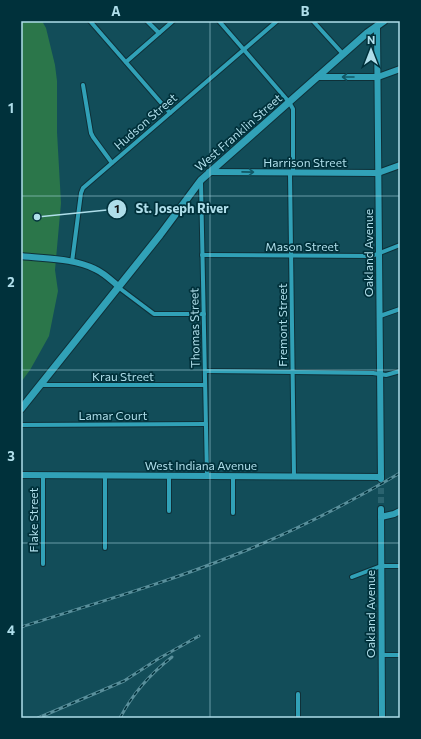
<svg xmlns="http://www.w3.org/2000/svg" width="421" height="739" font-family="Commissioner,sans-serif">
  <rect width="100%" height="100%" fill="#124d59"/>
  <path fill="#2b764a" d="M 21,21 L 42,21 L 46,28 L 55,65 L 57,81 L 57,132 L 61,203 L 55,270 L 58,291 L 49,336 L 30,370 L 21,382 Z"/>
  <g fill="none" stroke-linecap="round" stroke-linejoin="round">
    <path stroke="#2a636f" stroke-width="6" stroke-dasharray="6 3" stroke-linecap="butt" d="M 381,479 L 381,509"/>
    <defs>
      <g id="minor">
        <path d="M 90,21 L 170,113"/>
        <path d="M 147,21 L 159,33"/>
        <path d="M 219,21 L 289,102 L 293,109 L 293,173"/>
        <path d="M 313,21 L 343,54"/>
        <path d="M 126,62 L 173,21"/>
        <path d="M 83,85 L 91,133 L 93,137 L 112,163"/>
        <path d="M 290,173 L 294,476"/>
        <path d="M 201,182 L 207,476"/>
        <path d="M 202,255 L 372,256 L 400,245"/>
        <path d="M 72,262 L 81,193 L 83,188 L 277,21"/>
        <path d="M 118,287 L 154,314 L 204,314"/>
        <path d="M 380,316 L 400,309"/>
        <path d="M 205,371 L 373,373 L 386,375 L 400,371"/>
        <path d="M 40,385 L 205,385"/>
        <path d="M 21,425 L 206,424"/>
        <path d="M 105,475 L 105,548"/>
        <path d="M 169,476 L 169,511"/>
        <path d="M 233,476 L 233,513"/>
        <path d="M 43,564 L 43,475"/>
        <path d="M 352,577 L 381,566 L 400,566"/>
        <path d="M 382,655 L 400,655"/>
        <path d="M 298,694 L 298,718"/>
      </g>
      <g id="tertiary">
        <path d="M 377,26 L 381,479"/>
        <path d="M 317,77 L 378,77 L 400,69"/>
        <path d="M 209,172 L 378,173 L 400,165"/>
        <path d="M 21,256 C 45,259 73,258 95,269 C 104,273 111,280 118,286"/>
        <path d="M 21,475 L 381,477"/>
        <path d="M 381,509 L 382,718"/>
        <path d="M 381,517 L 394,514 L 400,511"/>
      </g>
      <path id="secondary" d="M 21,409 L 160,235 L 201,180 L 367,33 L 384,21"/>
    </defs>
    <use href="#minor" stroke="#0e3038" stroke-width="6"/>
    <use href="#tertiary" stroke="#0e3038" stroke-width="8"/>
    <use href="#secondary" stroke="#0e3038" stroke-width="9"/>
    <use href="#minor" stroke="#31a1b7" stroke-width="4"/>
    <use href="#tertiary" stroke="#31a1b7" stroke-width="6"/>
    <use href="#secondary" stroke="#31a1b7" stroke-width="7"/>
    <defs>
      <g id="rail">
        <path d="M 21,627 C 93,604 166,583 237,554 C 293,532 347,504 400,473"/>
        <path d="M 38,718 L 124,681 L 158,659 L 199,636"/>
        <path d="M 120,718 C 133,693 150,674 172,657"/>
      </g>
    </defs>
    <use href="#rail" stroke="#598f9b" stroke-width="3"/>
    <use href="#rail" stroke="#00313b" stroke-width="1.5" stroke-dasharray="4.5" stroke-linecap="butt"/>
  </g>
  <defs><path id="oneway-shaft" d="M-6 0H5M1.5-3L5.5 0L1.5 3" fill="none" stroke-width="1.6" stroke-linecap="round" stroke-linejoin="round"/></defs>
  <g stroke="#115866">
    <use href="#oneway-shaft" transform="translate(348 77) rotate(180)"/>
    <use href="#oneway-shaft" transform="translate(248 172) rotate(1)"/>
  </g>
  <path fill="none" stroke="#afdeea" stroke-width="1" stroke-opacity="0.55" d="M 210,21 L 210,718M 21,196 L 400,196M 21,370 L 400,370M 21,543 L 400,543"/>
  <g text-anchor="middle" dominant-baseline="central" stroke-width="3.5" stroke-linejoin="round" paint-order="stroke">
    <g font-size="12" fill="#afdeea" stroke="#00313b">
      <text transform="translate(145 121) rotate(-41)">Hudson Street</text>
      <text transform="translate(238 132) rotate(-41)">West Franklin Street</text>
      <text x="305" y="162">Harrison Street</text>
      <text x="302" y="246">Mason Street</text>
      <text transform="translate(368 253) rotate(-90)">Oakland Avenue</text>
      <text transform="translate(282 325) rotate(-90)">Fremont Street</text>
      <text transform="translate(194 328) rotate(-91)">Thomas Street</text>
      <text x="123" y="376">Krau Street</text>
      <text x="113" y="415">Lamar Court</text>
      <text x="201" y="465">West Indiana Avenue</text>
      <text transform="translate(33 520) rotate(-90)">Flake Street</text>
      <text transform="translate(370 614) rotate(-90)">Oakland Avenue</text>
    </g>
  </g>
  <path fill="none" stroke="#afdeea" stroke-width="1.5" d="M37 217L117 209"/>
  <g fill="#afdeea" stroke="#00313b" stroke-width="1.5">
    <circle cx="37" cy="217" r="4"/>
    <circle cx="117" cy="209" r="10"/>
  </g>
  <g font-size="12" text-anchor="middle" font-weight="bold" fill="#111">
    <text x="117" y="213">1</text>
  </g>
  <g font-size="13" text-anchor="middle" font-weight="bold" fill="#afdeea" stroke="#00313b" stroke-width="3.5" stroke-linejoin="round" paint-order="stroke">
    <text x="182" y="213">St. Joseph River</text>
  </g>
  <rect width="421" height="739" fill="none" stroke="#00313b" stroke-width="44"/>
  <g transform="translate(371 50)" stroke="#00313b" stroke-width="3" paint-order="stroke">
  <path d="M0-3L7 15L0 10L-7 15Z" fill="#afdeea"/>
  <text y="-6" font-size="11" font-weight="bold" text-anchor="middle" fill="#afdeea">N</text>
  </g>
  <rect x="22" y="22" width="377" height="695" fill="none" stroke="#afdeea" stroke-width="1.5"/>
  <g font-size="13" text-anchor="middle" font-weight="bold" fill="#afdeea">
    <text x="116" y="16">A</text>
    <text x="305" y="16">B</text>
    <text x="11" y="113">1</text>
    <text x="11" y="287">2</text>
    <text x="11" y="461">3</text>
    <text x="11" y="635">4</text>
  </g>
</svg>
